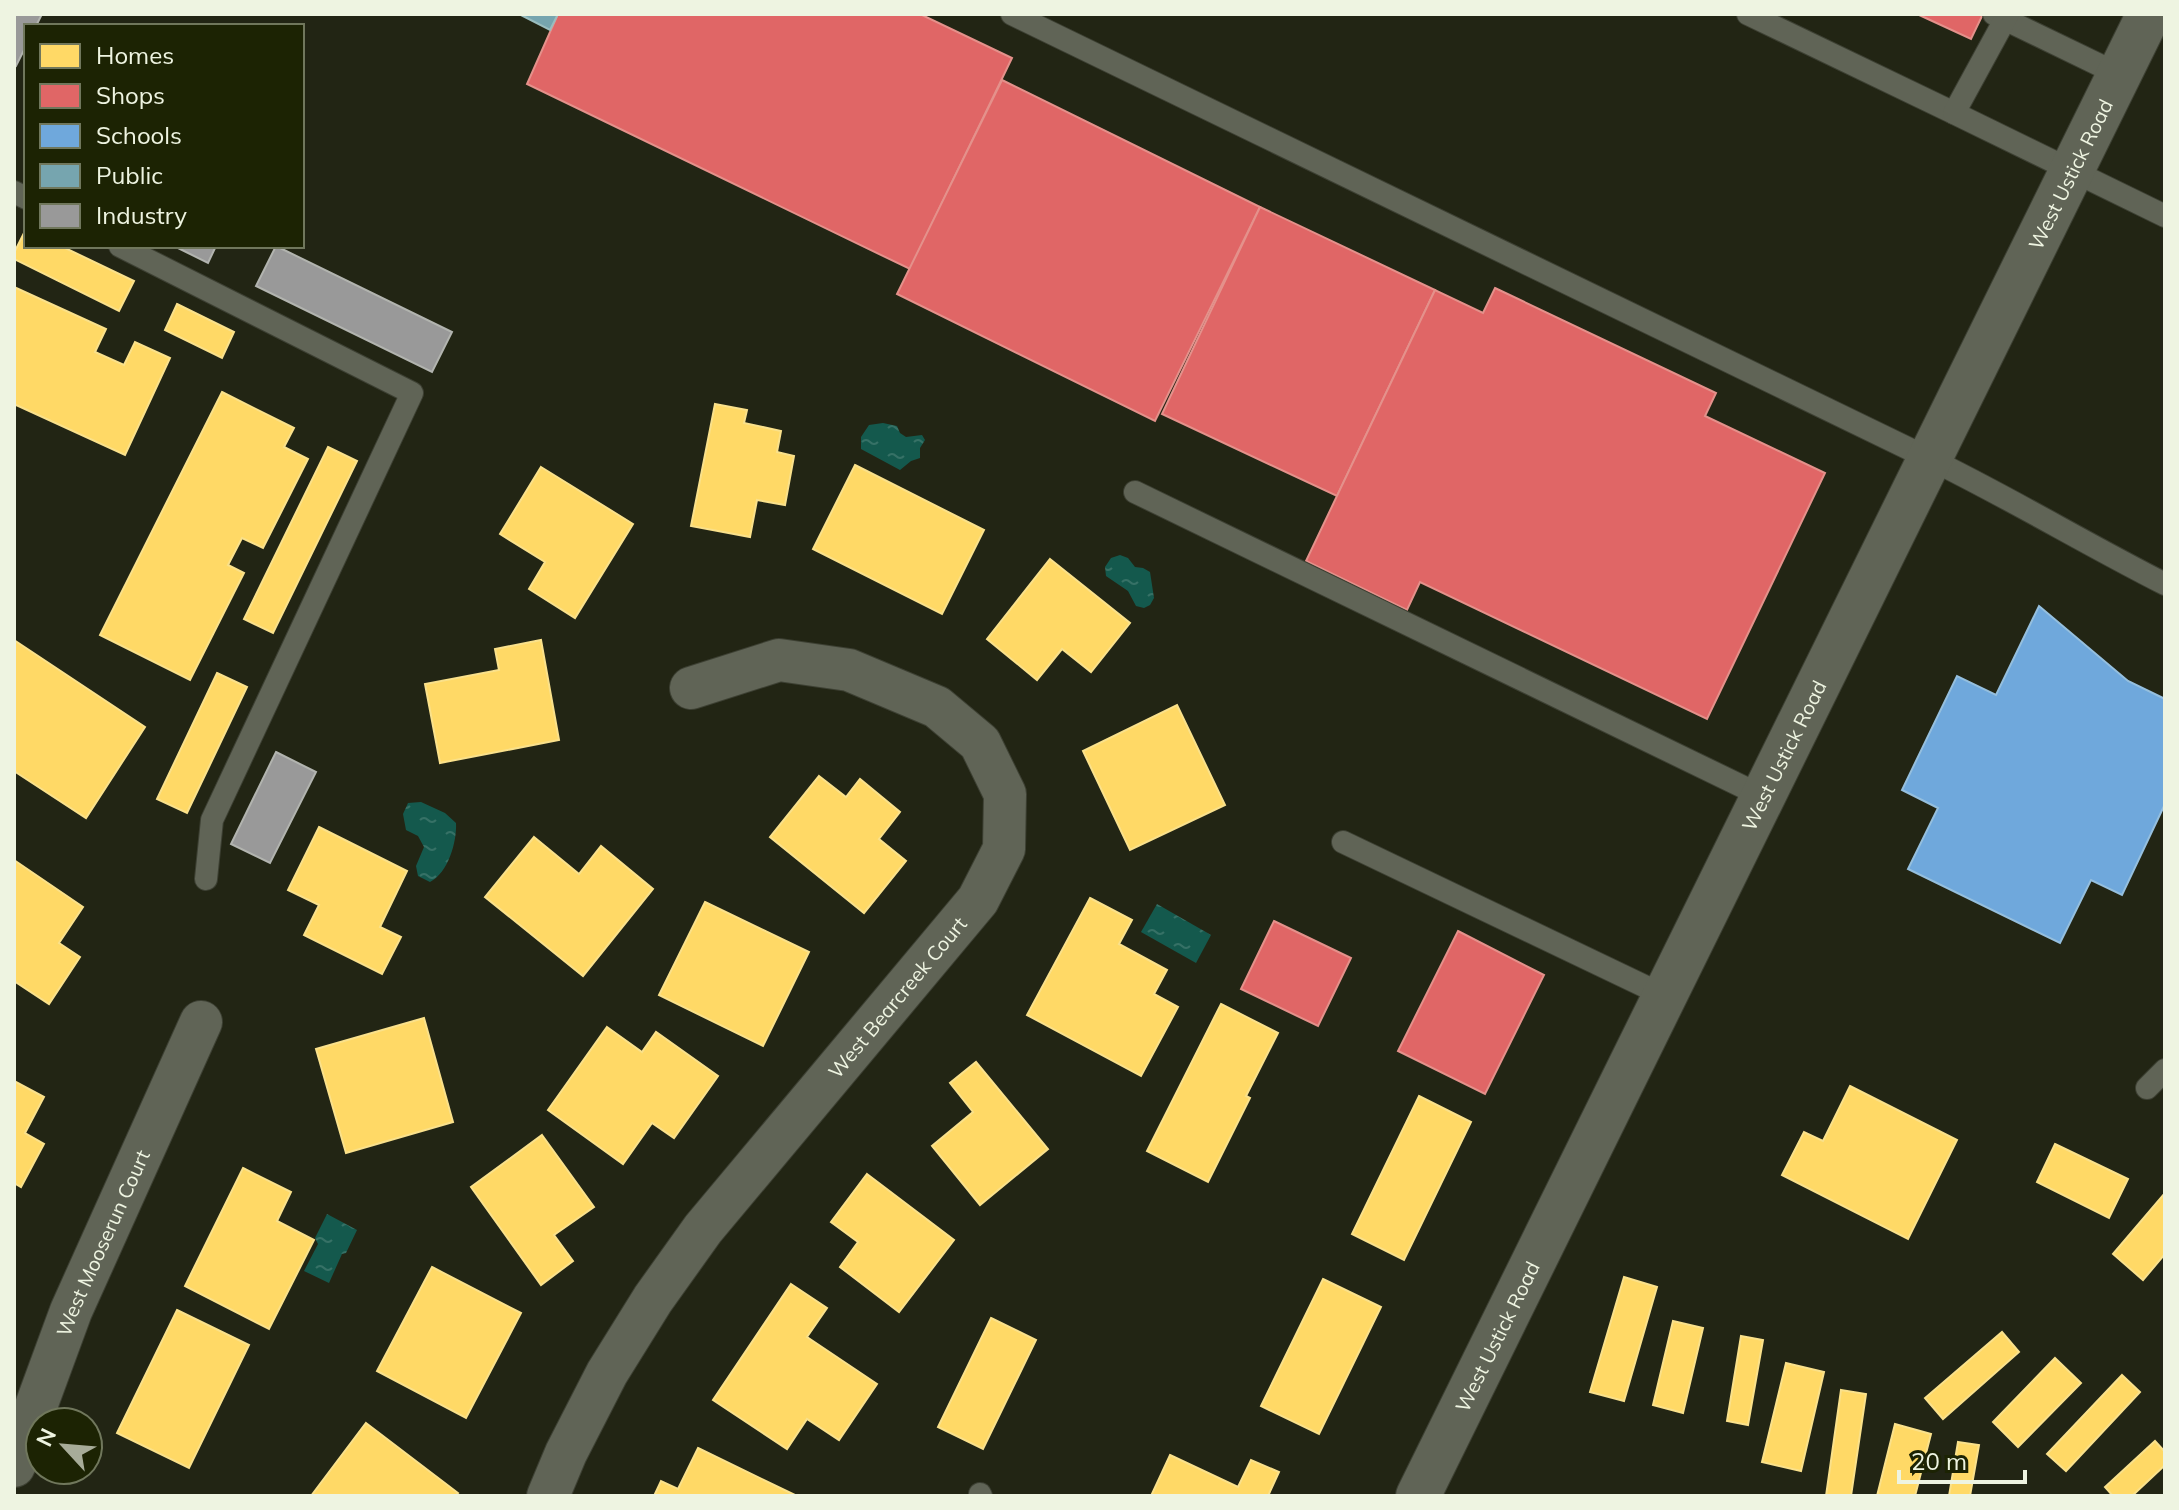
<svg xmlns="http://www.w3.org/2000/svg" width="2179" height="1510" font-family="Mulish,sans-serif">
  <defs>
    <pattern id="water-ripples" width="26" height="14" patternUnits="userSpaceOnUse" patternTransform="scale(2)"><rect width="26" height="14" fill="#14594d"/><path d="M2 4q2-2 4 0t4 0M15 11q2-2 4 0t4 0" fill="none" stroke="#367166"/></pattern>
  </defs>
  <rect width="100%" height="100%" fill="#222514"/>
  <g fill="url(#water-ripples)">
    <path d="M 883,423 L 897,426 L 900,433 L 906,437 L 922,435 L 925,440 L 920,448 L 920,458 L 911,461 L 900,470 L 861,449 L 861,437 L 869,425 Z"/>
    <path d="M 1120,555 L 1128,558 L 1135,567 L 1143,568 L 1150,572 L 1154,598 L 1150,605 L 1144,608 L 1136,606 L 1128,591 L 1106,576 L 1105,567 L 1111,558 Z"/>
    <path d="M 421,802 L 445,813 L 456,823 C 457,842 448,873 430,882 L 418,876 L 416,866 L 424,847 L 418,836 L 406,830 L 403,814 L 408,803 Z"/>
    <path d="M 1157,904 L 1211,935 L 1196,963 L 1141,932 Z"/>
    <path d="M 327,1214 L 357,1230 L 346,1253 L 342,1254 L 329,1283 L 304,1271 L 318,1244 L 315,1238 Z"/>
  </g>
  <g fill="#ffd966" stroke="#fae18b" stroke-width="2">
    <path d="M 26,229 L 26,246 L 61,246 L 134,281 L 119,311 L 14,259 L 14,253 Z"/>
    <path d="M 14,287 L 106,329 L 95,352 L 124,365 L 135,342 L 170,358 L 125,455 L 14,404 Z"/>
    <path d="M 177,304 L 234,332 L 222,358 L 165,330 Z"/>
    <path d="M 222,392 L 294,428 L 284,447 L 308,459 L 263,548 L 242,538 L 228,565 L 244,573 L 190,680 L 100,635 Z"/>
    <path d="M 715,404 L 747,410 L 744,423 L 781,431 L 777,452 L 794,456 L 785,505 L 757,500 L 750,537 L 691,526 Z"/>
    <path d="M 328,447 L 357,461 L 273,633 L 244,619 Z"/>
    <path d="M 855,465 L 984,530 L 942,614 L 813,549 Z"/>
    <path d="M 541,467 L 633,524 L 575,618 L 529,589 L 545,562 L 500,534 Z"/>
    <path d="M 1050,559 L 1130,623 L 1091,672 L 1062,649 L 1037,680 L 987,639 Z"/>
    <path d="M 14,640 L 145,727 L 86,818 L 14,771 Z"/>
    <path d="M 541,640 L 559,740 L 440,763 L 425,684 L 499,670 L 495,649 Z"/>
    <path d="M 217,673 L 247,687 L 187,813 L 157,799 Z"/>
    <path d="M 1177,705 L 1225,805 L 1130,850 L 1083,751 Z"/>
    <path d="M 819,776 L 846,797 L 860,779 L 900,812 L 879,839 L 906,861 L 864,913 L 770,837 Z"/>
    <path d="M 319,827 L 407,871 L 380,927 L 401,937 L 382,974 L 304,935 L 319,905 L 288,890 Z"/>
    <path d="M 534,837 L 579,874 L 601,846 L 653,889 L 583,976 L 485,897 Z"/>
    <path d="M 14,860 L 83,907 L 59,943 L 80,957 L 49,1004 L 14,981 Z"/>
    <path d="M 1090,898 L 1132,920 L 1119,944 L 1167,970 L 1154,994 L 1178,1007 L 1141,1076 L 1027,1015 Z"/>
    <path d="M 705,902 L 809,952 L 763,1046 L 659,995 Z"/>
    <path d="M 1221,1004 L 1278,1033 L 1246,1096 L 1250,1098 L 1208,1182 L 1147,1151 Z"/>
    <path d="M 424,1018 L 453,1122 L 346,1153 L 316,1049 Z"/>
    <path d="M 607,1027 L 642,1052 L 656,1032 L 718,1076 L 674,1138 L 652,1123 L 623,1164 L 548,1110 Z"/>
    <path d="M 976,1062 L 1048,1149 L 980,1205 L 932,1146 L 973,1112 L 950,1083 Z"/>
    <path d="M 14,1081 L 44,1097 L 25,1133 L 44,1144 L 21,1187 L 14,1183 Z"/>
    <path d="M 1850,1086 L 1957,1140 L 1908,1239 L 1782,1175 L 1804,1132 L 1823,1141 Z"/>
    <path d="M 1419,1096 L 1471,1122 L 1404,1260 L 1352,1234 Z"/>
    <path d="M 542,1135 L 594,1207 L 554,1235 L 573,1261 L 541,1285 L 471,1187 Z"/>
    <path d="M 2055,1144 L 2128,1179 L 2109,1218 L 2037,1182 Z"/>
    <path d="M 243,1168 L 291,1192 L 277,1221 L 314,1240 L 269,1329 L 185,1286 Z"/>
    <path d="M 867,1174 L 954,1240 L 899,1312 L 840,1267 L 858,1242 L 831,1222 Z"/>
    <path d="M 2165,1193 L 2165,1254 L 2143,1280 L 2113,1254 Z"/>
    <path d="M 432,1267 L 521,1313 L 466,1418 L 377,1371 Z"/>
    <path d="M 1624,1277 L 1657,1287 L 1624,1401 L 1590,1392 Z"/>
    <path d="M 1323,1279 L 1381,1307 L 1319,1434 L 1261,1406 Z"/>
    <path d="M 791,1284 L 827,1308 L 807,1337 L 877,1384 L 839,1440 L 807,1419 L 787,1449 L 713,1400 Z"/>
    <path d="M 177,1310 L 249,1345 L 189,1468 L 117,1433 Z"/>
    <path d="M 991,1318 L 1036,1340 L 983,1449 L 938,1427 Z"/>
    <path d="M 1673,1321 L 1703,1328 L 1683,1413 L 1653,1405 Z"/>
    <path d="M 2002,1332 L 2019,1352 L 1943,1419 L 1925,1398 Z"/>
    <path d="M 1741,1336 L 1763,1340 L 1748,1425 L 1727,1421 Z"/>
    <path d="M 2055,1358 L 2081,1383 L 2018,1447 L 1993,1422 Z"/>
    <path d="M 1786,1363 L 1824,1372 L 1801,1471 L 1762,1462 Z"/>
    <path d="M 2122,1375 L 2140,1392 L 2066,1471 L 2047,1454 Z"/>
    <path d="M 1841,1390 L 1866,1394 L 1851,1496 L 1826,1496 Z"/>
    <path d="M 366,1423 L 458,1493 L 455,1496 L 311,1496 Z"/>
    <path d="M 1895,1424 L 1931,1434 L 1915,1496 L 1877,1496 Z"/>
    <path d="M 2155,1441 L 2165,1452 L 2165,1465 L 2132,1496 L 2113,1496 L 2105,1487 Z"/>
    <path d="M 1958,1442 L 1979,1445 L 1970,1496 L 1949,1496 Z"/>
    <path d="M 698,1448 L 797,1496 L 654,1496 L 661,1481 L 678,1489 Z"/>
    <path d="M 1170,1455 L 1238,1487 L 1251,1460 L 1279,1472 L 1268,1496 L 1151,1496 Z"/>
  </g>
  <g fill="#e06666" stroke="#e4918b" stroke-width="2">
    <path d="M 558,14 L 920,14 L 1012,58 L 910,269 L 527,84 Z"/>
    <path d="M 1917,14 L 1983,14 L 1971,39 Z"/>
    <path d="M 1002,80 L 1260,207 L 1155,421 L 897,294 Z"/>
    <path d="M 1260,207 L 1435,290 L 1337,496 L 1162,414 Z"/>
    <path d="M 1495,288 L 1716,393 L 1705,416 L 1825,473 L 1707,719 L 1420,582 L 1407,610 L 1306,561 L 1435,290 L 1483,313 Z"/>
    <path d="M 1274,921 L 1351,958 L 1318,1026 L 1241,989 Z"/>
    <path d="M 1458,931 L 1544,975 L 1485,1094 L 1398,1051 Z"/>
  </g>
  <path fill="#6fa8dc" stroke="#95bfde" stroke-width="2" d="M 2039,606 L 2128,681 L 2165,699 L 2165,804 L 2122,895 L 2091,880 L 2060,943 L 1908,869 L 1938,808 L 1902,790 L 1957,676 L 1996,695 Z"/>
  <path fill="#76a5af" stroke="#9abdbe" stroke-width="2" d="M 519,14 L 558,14 L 550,30 Z"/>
  <g fill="#999" stroke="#b2b4af" stroke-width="2">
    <path d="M 14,14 L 42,14 L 36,26 L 26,26 L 26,46 L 16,66 L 14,65 Z"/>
    <path d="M 174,246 L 216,246 L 208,263 Z"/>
    <path d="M 276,246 L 452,332 L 432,372 L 256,286 Z"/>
    <path d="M 276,752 L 316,772 L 270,863 L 231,844 Z"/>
  </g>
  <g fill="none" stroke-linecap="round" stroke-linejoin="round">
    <defs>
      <g id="service">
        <path d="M 1012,14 L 1930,459 C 2010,498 2086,544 2165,584"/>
        <path d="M 1748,14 L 1954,113"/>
        <path d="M 1994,14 L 2118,74"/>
        <path d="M 2008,14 L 1954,113 L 2165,216"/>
        <path d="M 14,192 L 26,198"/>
        <path d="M 120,246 L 412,393 L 212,820 L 206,879"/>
        <path d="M 1135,492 L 1764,797"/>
        <path d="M 1343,842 L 1663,995"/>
        <path d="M 2147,1088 L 2165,1070"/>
        <path d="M 980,1494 L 981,1496"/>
      </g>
      <g id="minor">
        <path id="s1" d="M 14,1466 L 71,1311 L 201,1022"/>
        <path id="s2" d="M 548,1496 L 566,1453 L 607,1373 L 653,1299 L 703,1229 L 978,900 L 1004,849 L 1005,794 L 980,743 L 937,707 L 849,670 L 779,660 L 691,688"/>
      </g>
      <g id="secondary">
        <path id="s3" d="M 1418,1496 L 2149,14"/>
      </g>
    </defs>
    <use href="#service" stroke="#3d4033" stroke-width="24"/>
    <use href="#minor" stroke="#3d4033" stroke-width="44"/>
    <use href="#secondary" stroke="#3d4033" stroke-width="46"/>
    <use href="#service" stroke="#606456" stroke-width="22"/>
    <use href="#minor" stroke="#606456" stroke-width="42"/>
    <use href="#secondary" stroke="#606456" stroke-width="44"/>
  </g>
  <g text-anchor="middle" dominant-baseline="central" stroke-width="8" stroke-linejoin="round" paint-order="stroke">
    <g font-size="20" fill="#eef4e1" stroke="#1c2303">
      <text stroke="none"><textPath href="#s3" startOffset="1474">West Ustick Road</textPath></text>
      <text stroke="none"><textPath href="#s3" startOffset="826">West Ustick Road</textPath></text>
      <text stroke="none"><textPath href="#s2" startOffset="612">West Bearcreek Court</textPath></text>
      <text stroke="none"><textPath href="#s1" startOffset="240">West Mooserun Court</textPath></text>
      <text stroke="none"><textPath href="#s3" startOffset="178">West Ustick Road</textPath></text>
    </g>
  </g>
  <rect width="2179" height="1510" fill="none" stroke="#eef4e1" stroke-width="32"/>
  <rect x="24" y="24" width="280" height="224" fill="#1c2303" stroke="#70775c" stroke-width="2"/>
  <rect x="40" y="44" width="40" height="24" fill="#ffd966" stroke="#70775c" stroke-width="2"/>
  <text x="96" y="64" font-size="24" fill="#eef4e1">Homes</text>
  <rect x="40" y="84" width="40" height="24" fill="#e06666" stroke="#70775c" stroke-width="2"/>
  <text x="96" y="104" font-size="24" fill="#eef4e1">Shops</text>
  <rect x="40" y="124" width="40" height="24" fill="#6fa8dc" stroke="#70775c" stroke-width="2"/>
  <text x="96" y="144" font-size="24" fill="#eef4e1">Schools</text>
  <rect x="40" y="164" width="40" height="24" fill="#76a5af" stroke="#70775c" stroke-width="2"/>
  <text x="96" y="184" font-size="24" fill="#eef4e1">Public</text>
  <rect x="40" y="204" width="40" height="24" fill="#999999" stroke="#70775c" stroke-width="2"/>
  <text x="96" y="224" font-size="24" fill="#eef4e1">Industry</text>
  <g transform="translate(64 1446) rotate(296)"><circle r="38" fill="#1c2303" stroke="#70775c" stroke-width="2"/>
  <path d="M0-6L14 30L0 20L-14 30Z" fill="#a7ac99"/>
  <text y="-12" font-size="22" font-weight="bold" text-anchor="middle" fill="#eef4e1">N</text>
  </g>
  <path d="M1899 1470v12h126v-12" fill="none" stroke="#eef4e1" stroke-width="4"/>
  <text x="1911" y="1470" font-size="24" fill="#eef4e1" stroke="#1c2303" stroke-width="6" paint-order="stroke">20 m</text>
</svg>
